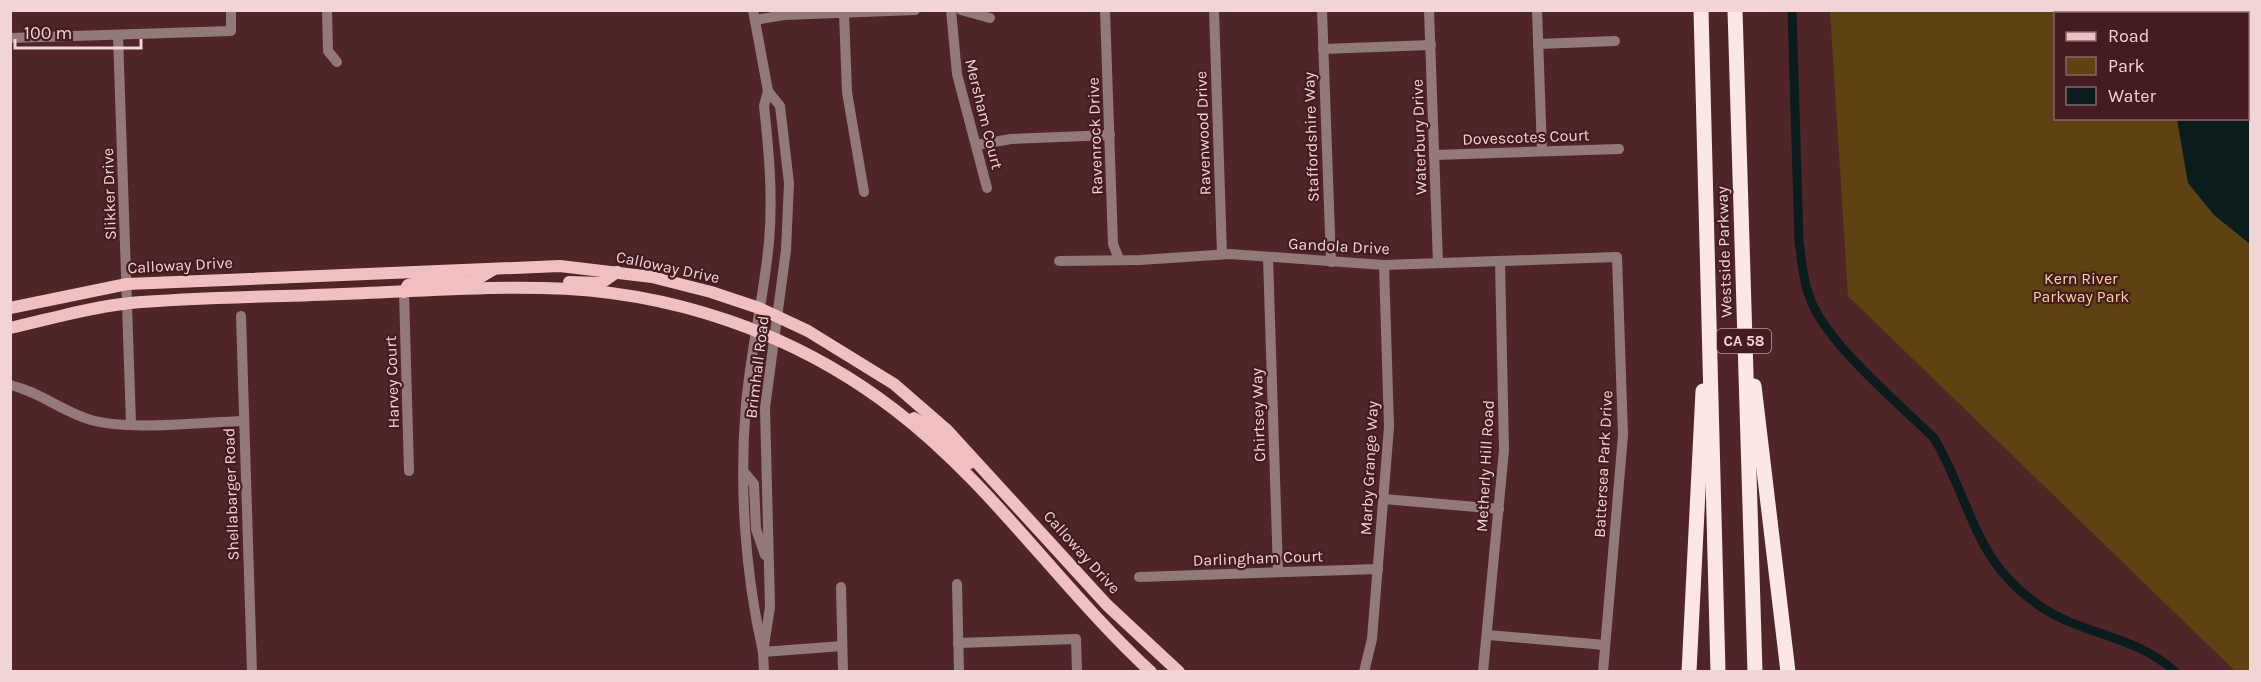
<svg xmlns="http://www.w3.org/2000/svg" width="2261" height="682" font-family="Karla,sans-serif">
  <rect width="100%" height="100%" fill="#502527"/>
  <path fill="#5e4211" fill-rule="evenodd" d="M 1830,11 L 2250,11 L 2250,671 L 2235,671 L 1848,296 ZM 2056,14 L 2248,14 L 2248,118 L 2056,118 Z"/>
  <path fill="#0b1c1c" d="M 2156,11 L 2250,11 L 2250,244 L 2214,215 L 2188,183 L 2177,119 L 2248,118 L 2248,14 L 2156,13 Z"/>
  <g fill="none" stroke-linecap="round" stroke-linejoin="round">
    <path stroke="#0b1c1c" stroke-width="9" d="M 1792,10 L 1799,241 C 1802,261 1803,282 1811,301 C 1828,344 1899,404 1934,438 C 1972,502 1972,560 2040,606 C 2081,635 2139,636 2175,672"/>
    <g stroke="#927a7a" stroke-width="10">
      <path d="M 327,10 L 328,51 L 337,62"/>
      <path d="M 753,10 L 768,91 L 764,106 C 769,151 773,197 769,242 C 764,296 751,349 746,404 C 739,485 745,573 763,652"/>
      <path d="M 951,10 L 957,74 L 987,188"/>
      <path d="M 961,10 L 990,18"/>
      <path d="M 1105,10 L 1113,244 L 1119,259"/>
      <path d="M 1214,10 L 1222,254"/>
      <path d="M 1322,10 L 1331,262"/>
      <path d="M 1429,10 L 1438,263"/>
      <path d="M 1537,10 L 1542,151"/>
      <path d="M 844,13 L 847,92 L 864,192"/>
      <path d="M 755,20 L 784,15 L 915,10"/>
      <path d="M 118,35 L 131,424"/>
      <path d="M 10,38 L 231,31 L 231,10"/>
      <path d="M 1538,44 L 1615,41"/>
      <path d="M 1323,49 L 1431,45"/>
      <path d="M 976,145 L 1011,139 L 1110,135"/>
      <path d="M 1434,155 L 1619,149"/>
      <path d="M 1268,257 L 1278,572"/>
      <path d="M 1059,261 L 1140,260 L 1230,254 L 1384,265 L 1617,257 L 1623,435 L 1603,672"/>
      <path d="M 404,292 L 409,471"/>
      <path d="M 241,316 L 252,672"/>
      <path d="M 10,385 C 40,392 63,412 91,420 C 132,431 200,422 244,421"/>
      <path d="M 744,472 L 754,484 L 756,529 L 765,555"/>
      <path d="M 1384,499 L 1499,509"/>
      <path d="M 1139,577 L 1378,569"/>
      <path d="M 957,584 L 959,672"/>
      <path d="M 841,587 L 843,672"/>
      <path d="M 1488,635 L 1605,645"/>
      <path d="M 958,643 L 1076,639 L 1077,672"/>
      <path d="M 763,652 L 842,646"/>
      <path d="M 764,672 L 763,652 L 770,607 L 765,408 L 786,250 L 789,183 L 780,106 L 768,91"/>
      <path d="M 1364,672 L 1372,639 L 1389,427 L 1384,265"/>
      <path d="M 1483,672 L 1504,450 L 1500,261"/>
    </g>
    <g stroke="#f0c0c1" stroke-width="12">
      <path d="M 569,282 L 601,283 L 617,272"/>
      <path d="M 404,292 L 408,285 L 415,283 L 474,281 L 494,269"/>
      <path d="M 10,308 L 127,284 L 560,266 L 652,277 L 711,292 L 759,308 L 808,331 L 894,384 L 947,430 L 1107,605 L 1179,672"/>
      <path d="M 10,328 C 50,319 90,307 130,303 C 201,297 272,297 342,294 C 409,292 476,286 542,288 C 669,290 794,332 895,410 C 992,484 1061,589 1151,672"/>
      <path d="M 914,418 L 932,429 L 970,463"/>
    </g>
    <g stroke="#fde6e6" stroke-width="15">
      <path d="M 1701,10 L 1718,672"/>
      <path d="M 1735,10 L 1755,672"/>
      <path d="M 1754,386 L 1788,672"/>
      <path d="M 1689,672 L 1703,391"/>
    </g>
  </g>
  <g text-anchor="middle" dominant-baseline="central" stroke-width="4.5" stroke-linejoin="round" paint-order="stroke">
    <rect fill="#441b1e" stroke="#bd9c9e" stroke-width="1.5" x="1717" y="329" width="54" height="24" rx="4.5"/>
    <g font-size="15" font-weight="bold" fill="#f1d4d5">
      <text x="1744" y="341">CA 58</text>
    </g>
    <g font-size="16" fill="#f1d4d5" stroke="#441b1e">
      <text transform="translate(984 114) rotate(76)">Mersham Court</text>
      <text transform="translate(1203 133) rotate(-92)">Ravenwood Drive</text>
      <text transform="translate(1095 136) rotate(-92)">Ravenrock Drive</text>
      <text transform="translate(1311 137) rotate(-92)">Staffordshire Way</text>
      <text transform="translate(1419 137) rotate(-92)">Waterbury Drive</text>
      <text transform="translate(1526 137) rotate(-2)">Dovescotes Court</text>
      <text transform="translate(109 194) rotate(-92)">Slikker Drive</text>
      <text transform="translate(1339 246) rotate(3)">Gandola Drive</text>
      <text transform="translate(1724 252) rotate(-92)">Westside Parkway</text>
      <text transform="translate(180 265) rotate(-3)">Calloway Drive</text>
      <text transform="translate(668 267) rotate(12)">Calloway Drive</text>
      <text transform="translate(757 367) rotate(-83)">Brimhall Road</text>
      <text transform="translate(392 382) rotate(-92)">Harvey Court</text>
      <text transform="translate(1258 415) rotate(-92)">Chirtsey Way</text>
      <text transform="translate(1603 464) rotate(-87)">Battersea Park Drive</text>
      <text transform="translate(1485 466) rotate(-87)">Metherly Hill Road</text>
      <text transform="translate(1369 468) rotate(-87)">Marby Grange Way</text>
      <text transform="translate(231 494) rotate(-92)">Shellabarger Road</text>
      <text transform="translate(1082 552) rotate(48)">Calloway Drive</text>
      <text transform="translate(1258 558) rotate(-2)">Darlingham Court</text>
    </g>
    <g font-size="16" fill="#fad39a" stroke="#441b1e">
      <text x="2081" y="278">Kern River<tspan x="2081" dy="18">Parkway Park</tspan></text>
    </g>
  </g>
  <rect width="2261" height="682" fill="none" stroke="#f1d4d5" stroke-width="24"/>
  <rect x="2054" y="12" width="195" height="108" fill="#441b1e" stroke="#896567" stroke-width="1.5"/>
  <rect x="2066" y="32" width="30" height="9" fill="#f0c0c1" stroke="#896567" stroke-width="1.5"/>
  <text x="2108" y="42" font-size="18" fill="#f1d4d5">Road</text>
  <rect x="2066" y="57" width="30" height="18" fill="#5e4211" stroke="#896567" stroke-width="1.5"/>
  <text x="2108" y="72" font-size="18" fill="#f1d4d5">Park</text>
  <rect x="2066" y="87" width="30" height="18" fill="#0b1c1c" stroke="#896567" stroke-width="1.5"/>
  <text x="2108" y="102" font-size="18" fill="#f1d4d5">Water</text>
  <path d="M15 39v9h126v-9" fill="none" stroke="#f1d4d5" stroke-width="3"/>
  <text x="24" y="39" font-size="18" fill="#f1d4d5" stroke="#441b1e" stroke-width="4.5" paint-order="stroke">100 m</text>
</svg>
